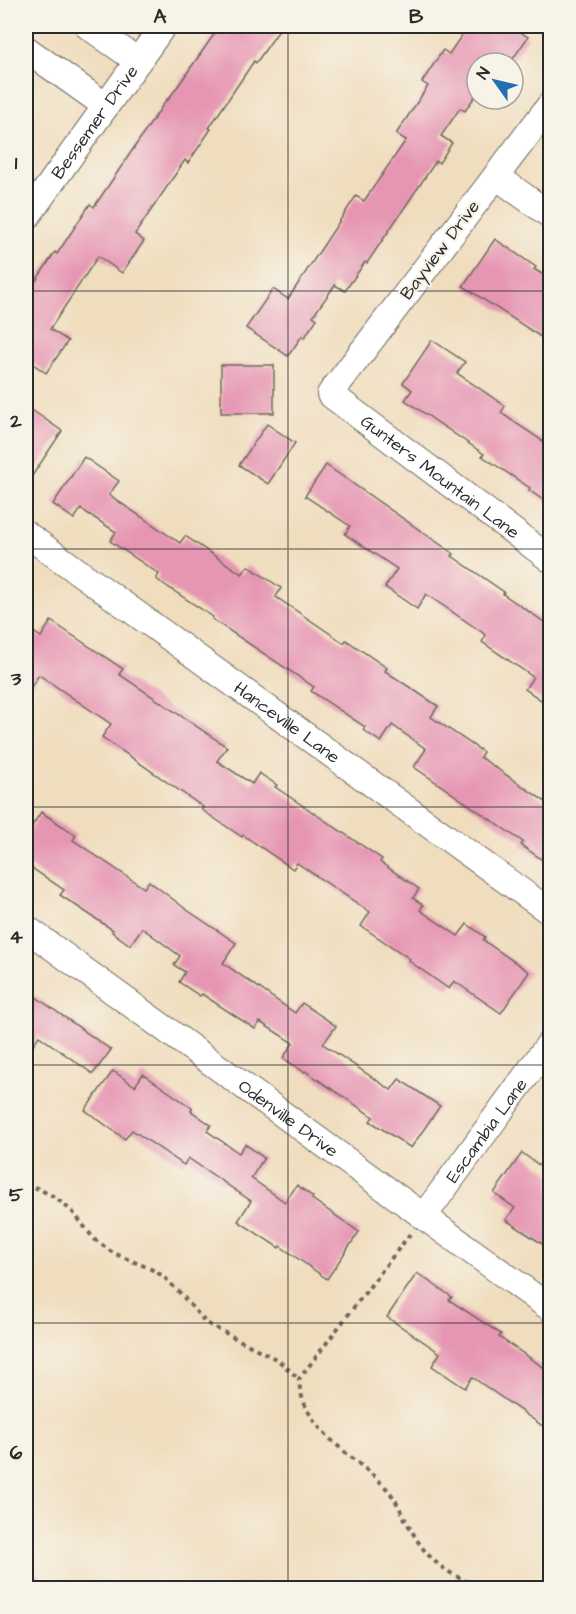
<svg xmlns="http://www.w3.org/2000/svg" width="576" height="1614" font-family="'Architects Daughter',sans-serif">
  <rect width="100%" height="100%" fill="#f7f3e8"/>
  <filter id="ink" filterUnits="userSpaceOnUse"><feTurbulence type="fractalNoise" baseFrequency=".0167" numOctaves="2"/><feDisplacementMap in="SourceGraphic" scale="12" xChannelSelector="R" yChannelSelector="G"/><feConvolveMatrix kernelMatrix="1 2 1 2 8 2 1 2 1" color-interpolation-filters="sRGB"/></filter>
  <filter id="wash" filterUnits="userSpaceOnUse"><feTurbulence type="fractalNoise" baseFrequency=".008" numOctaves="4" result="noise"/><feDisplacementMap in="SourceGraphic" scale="24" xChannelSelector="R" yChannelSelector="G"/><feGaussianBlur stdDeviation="1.35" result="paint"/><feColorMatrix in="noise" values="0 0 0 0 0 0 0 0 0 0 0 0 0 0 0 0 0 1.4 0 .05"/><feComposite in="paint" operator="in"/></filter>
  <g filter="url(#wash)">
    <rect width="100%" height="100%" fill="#f0ddbe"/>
    <path fill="#7aac67" stroke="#526c49" stroke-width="1.5" d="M 26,1562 L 48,1588 L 26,1588 Z"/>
    <g id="blocks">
      <g fill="#e696b3">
        <path d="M 220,26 L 282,26 L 256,63 L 254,61 L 209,128 L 211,129 L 188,163 L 185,160 L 135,234 L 144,241 L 122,273 L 98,256 L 50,329 L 68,341 L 46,373 L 26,359 L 26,296 L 55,252 L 57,254 L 90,204 L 94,207 L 167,99 L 168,100 Z"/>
        <path d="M 468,26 L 511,26 L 528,37 L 510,63 L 477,63 L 477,93 L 465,111 L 460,108 L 441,136 L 452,143 L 439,163 L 436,161 L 367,263 L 365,262 L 345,291 L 335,285 L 313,316 L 317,319 L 304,338 L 302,336 L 288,356 L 246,328 L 273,289 L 288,299 L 356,196 L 364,201 L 406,140 L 396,134 L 428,86 L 422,82 L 443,50 L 449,54 Z"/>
        <path d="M 495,239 L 536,267 L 534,269 L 550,279 L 550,343 L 463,286 Z"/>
        <path d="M 432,340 L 465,362 L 457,373 L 505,406 L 501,413 L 550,446 L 550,505 L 529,490 L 530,488 L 482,456 L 484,454 L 405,400 L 412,390 L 403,383 Z"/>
        <rect x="221" y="365" width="53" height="48"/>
        <path d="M 26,406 L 62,431 L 26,485 Z"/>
        <path d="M 267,424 L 295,443 L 268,484 L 239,465 Z"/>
        <path d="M 84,457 L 119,481 L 109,495 L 180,543 L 185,536 L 242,574 L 248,566 L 281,588 L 276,597 L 344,643 L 346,640 L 387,668 L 385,671 L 438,706 L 431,717 L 483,752 L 480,757 L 550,805 L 550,865 L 521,845 L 523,842 L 414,767 L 426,749 L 392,725 L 381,742 L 363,730 L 365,727 L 311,691 L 314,687 L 212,619 L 213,617 L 156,579 L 159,574 L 110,541 L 116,532 L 81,509 L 74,519 L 53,504 Z"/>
        <path d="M 326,465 L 454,554 L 452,556 L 504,592 L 503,594 L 550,626 L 550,706 L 525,689 L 533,677 L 482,642 L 486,635 L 426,594 L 417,609 L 385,587 L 397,569 L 345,534 L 350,526 L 305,496 Z"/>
        <path d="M 51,621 L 123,669 L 119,674 L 227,747 L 217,761 L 252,784 L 259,773 L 277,785 L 275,787 L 382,859 L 380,862 L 419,889 L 413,898 L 423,905 L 420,910 L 458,936 L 467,924 L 485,937 L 483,940 L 529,972 L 501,1013 L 454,981 L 449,989 L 409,961 L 410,959 L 361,926 L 370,912 L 297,863 L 293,869 L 243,835 L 242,837 L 202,810 L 203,807 L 102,737 L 111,724 L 39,675 L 26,694 L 26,627 L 41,637 Z"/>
        <path d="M 41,812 L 76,835 L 73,840 L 144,888 L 149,881 L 187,910 L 236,943 L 223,963 L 295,1013 L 302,1003 L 336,1026 L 323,1044 L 391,1090 L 399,1079 L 440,1106 L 411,1148 L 370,1121 L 373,1117 L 305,1071 L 304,1072 L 283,1058 L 293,1043 L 260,1022 L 255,1029 L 202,994 L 200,996 L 179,982 L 185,972 L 174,965 L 180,956 L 142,928 L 130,945 L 112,932 L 113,930 L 60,895 L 64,890 L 26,864 L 26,835 Z"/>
        <path d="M 26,990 L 111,1050 L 93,1074 L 39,1036 L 26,1055 Z"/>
        <path d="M 113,1071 L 135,1086 L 143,1074 L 192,1108 L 191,1111 L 211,1125 L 207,1131 L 239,1153 L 245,1144 L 264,1158 L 251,1178 L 285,1202 L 297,1185 L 313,1197 L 312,1199 L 359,1232 L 327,1279 L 280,1246 L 279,1248 L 238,1221 L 251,1201 L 188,1158 L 184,1165 L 132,1130 L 125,1139 L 85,1110 Z"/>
        <path d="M 522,1153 L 550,1173 L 550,1249 L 506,1220 L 515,1208 L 494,1193 Z"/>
        <path d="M 417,1273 L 452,1297 L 449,1300 L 501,1334 L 499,1337 L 550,1372 L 550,1431 L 472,1377 L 465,1388 L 432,1366 L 440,1353 L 387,1317 Z"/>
      </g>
    </g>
  </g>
  <g filter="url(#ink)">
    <use href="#blocks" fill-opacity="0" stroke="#70695e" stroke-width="1.5"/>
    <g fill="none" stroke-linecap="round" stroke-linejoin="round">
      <defs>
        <g id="street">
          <path d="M 88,26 L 138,61"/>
          <path d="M 26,49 L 106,106"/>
          <path id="s1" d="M 550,105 L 330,394 L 550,559"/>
          <path d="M 496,176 L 550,215"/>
          <path id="s2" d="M 26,218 L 163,26"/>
          <path id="s3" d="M 26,534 L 550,912"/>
          <path id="s4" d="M 26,928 L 550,1308"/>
          <path id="s5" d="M 424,1216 L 550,1043"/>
        </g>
      </defs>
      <use href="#street" stroke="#70695e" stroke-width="28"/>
      <g stroke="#70695e" stroke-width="4" stroke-dasharray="4.5 4.5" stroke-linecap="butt">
        <path d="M 26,1183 L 53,1196 L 72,1211 L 94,1239 L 113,1253 L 149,1268 L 163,1276 L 180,1293 L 206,1323 L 278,1360 L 299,1379"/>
        <path d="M 410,1234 L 299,1379 C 301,1430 355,1455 386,1488 C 394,1496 400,1509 405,1519 C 410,1527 414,1536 419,1543 C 434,1566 457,1578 482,1588"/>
      </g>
      <use href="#street" stroke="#fff" stroke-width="26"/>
    </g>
  </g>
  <path fill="none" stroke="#2b2b2b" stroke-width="1.5" stroke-opacity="0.55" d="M 288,26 L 288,1588M 26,291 L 550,291M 26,549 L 550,549M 26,807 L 550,807M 26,1065 L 550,1065M 26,1323 L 550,1323"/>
  <g text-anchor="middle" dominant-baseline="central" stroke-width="4.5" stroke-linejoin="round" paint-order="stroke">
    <g font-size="18" fill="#2b2b2b" stroke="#f7f3e8">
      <text stroke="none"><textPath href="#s2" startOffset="118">Bessemer Drive</textPath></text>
      <text transform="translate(440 250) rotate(-53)">Bayview Drive</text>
      <text stroke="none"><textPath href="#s1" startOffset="501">Gunters Mountain Lane</textPath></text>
      <text stroke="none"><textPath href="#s3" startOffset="322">Hanceville Lane</textPath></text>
      <text stroke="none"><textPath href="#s4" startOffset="324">Odenville Drive</textPath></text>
      <text stroke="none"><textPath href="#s5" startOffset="106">Escambia Lane</textPath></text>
    </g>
  </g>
  <rect width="576" height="1614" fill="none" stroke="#f7f3e8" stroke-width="66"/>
  <g transform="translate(495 81) rotate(304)"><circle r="28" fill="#f7f3e8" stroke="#a5a39c" stroke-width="1.5"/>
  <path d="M0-4.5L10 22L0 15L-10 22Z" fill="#1f6fb2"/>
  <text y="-9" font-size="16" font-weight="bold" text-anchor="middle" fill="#2b2b2b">N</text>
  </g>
  <rect x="33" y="33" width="510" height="1548" fill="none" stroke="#2b2b2b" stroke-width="2"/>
  <g font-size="20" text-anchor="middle" font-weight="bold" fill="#2b2b2b">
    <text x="160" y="23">A</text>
    <text x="416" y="23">B</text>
    <text x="16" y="169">1</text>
    <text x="16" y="427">2</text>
    <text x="16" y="685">3</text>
    <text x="16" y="943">4</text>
    <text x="16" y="1201">5</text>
    <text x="16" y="1459">6</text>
  </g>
</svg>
